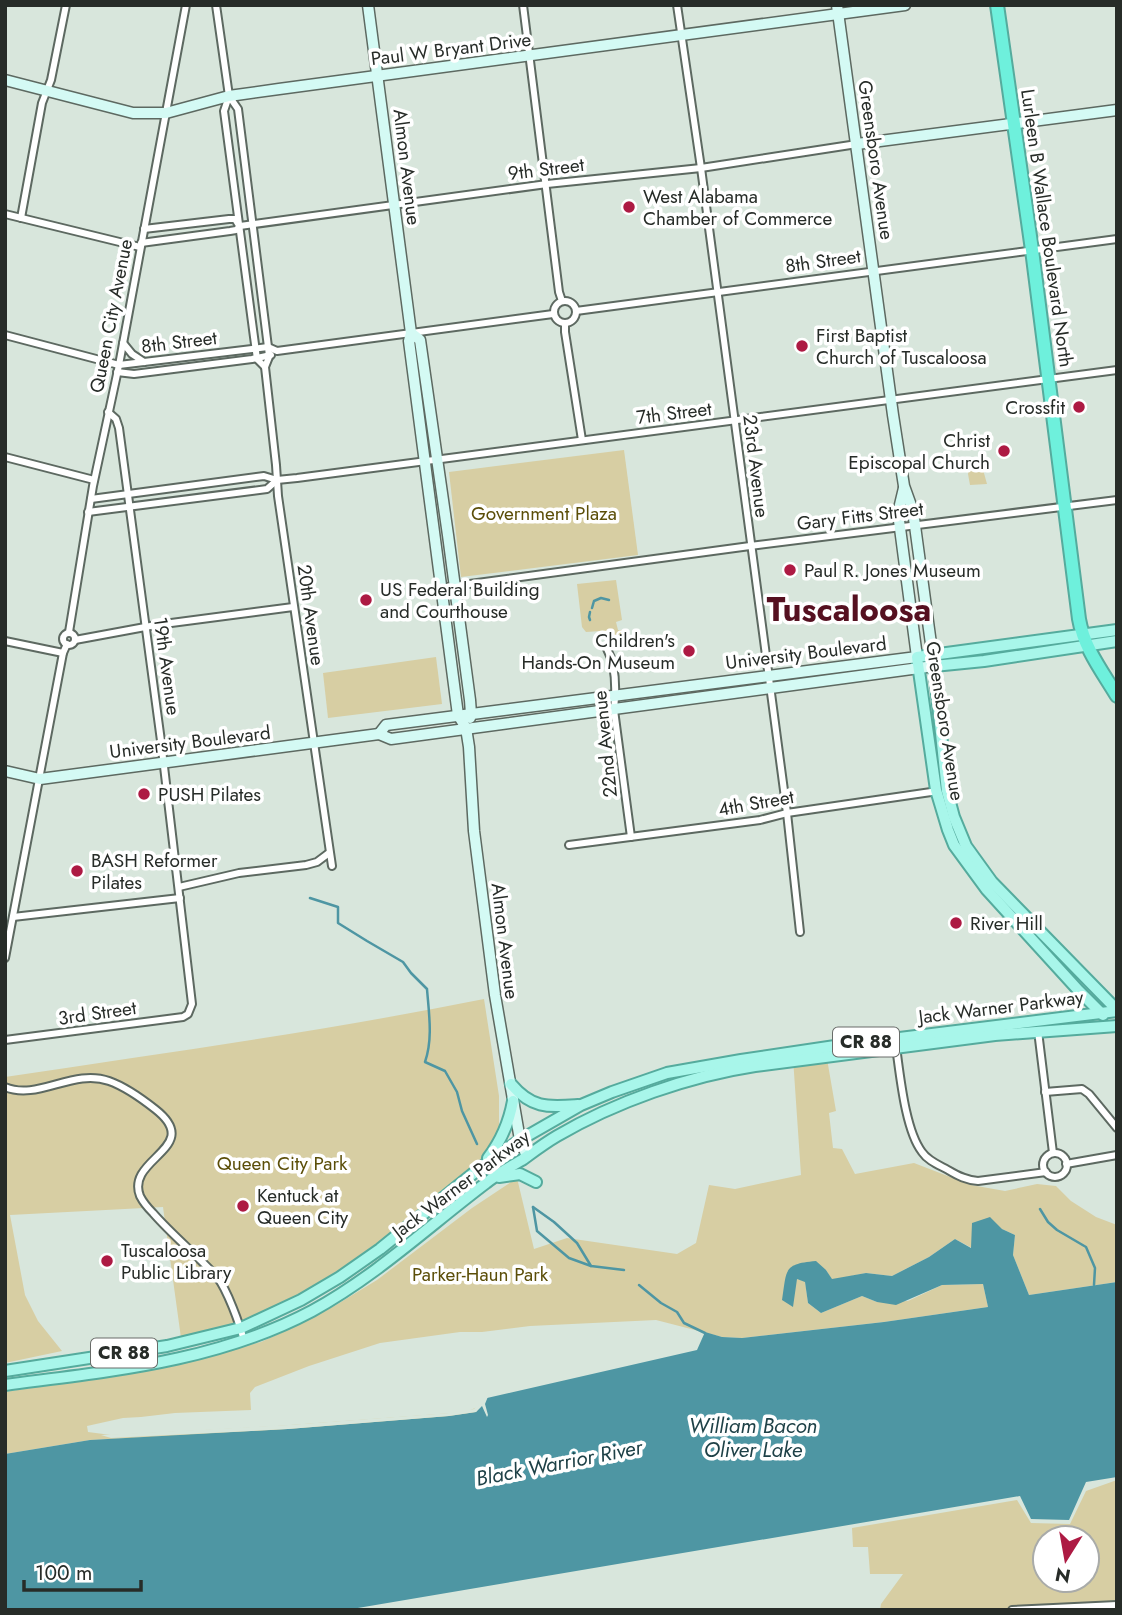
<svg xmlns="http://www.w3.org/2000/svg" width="1122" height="1615" font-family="Jost,sans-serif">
  <rect width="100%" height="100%" fill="#d8e6dc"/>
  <g fill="#d7cea3" fill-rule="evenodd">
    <path d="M 624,450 L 638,555 L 461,577 L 449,472 Z"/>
    <path d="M 982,459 L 984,460 L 982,466 L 987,484 L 970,485 L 968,474 L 970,460 Z"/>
    <path d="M 616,580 L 622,620 L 616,622 L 618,630 L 623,630 L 624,641 L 614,644 L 601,631 L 586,632 L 582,627 L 577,584 Z"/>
    <path d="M 436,657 L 442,704 L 328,718 L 323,673 Z"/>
    <path d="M 484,999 L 499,1096 L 499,1128 L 480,1168 L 340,1277 L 244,1325 L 181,1338 L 163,1207 L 10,1215 L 25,1295 L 38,1321 L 62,1351 L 5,1363 L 5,1077 C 165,1053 325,1031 484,999 Z"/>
    <path d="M 826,1053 L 836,1111 L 829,1113 L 833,1148 L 842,1149 L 855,1174 L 914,1163 L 971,1185 L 1005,1191 L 1037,1184 L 1056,1186 L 1071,1201 L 1096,1217 L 1117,1225 L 1117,1282 L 1029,1295 L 1013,1255 L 1015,1235 L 1002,1229 L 972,1248 L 955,1239 L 929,1257 L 892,1276 L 866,1273 L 832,1280 L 826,1270 L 797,1279 L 805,1281 L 808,1303 L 821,1313 L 862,1296 L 877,1302 L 908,1301 L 942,1285 L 983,1284 L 988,1307 L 884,1322 L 742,1338 L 722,1337 L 656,1320 L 530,1326 L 482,1332 L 460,1332 L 380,1343 L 309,1366 L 255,1387 L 250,1393 L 251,1410 L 175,1413 L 141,1417 L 123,1418 L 87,1426 L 88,1432 L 111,1435 L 277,1426 L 466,1412 L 482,1405 L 489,1420 L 90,1440 L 5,1454 L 5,1392 L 173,1365 L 261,1342 L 294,1327 L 336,1305 L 377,1280 L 472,1208 L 517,1178 L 534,1249 L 567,1238 L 677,1254 L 696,1243 L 709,1185 L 735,1189 L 801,1175 L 793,1058 Z"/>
    <path d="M 1117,1480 L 1117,1610 L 880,1610 L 881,1604 L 903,1574 L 870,1574 L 868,1547 L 853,1547 L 852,1528 L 1017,1500 L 1031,1523 L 1070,1524 L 1086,1491 ZM 1045,1538 L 1087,1538 L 1087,1580 L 1045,1580 Z"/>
  </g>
  <path fill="#4e96a3" d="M 990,1217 L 1002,1229 L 1015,1235 L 1013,1255 L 1029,1295 L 1117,1282 L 1117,1477 L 1086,1482 L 1069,1520 L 1031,1519 L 1020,1496 L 346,1610 L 5,1610 L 5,1454 L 90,1440 L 288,1429 L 449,1416 L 476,1412 L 487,1398 L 697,1350 L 705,1332 L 722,1337 L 742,1338 L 884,1322 L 988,1307 L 983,1284 L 942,1285 L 896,1305 L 877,1302 L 862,1296 L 821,1313 L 808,1303 L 805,1282 L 797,1279 L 793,1307 L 782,1300 C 787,1269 783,1264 816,1261 L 826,1270 L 832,1279 L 866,1273 L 892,1276 L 929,1257 L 955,1239 L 971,1248 L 972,1223 Z"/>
  <path fill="#d8e6dc" d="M 489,1394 L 485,1404 L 488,1415 L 487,1417 L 482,1406 L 476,1412 L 449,1416 L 288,1429 L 111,1438 L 101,1435 L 288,1425 L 449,1413 L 474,1409 L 485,1396 Z"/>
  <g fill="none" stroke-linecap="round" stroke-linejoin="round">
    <g stroke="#4e96a3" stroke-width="2.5">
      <path d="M 592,608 L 594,601 L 601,598 L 609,600"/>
      <path d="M 590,620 L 589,617 L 590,612"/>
      <path d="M 310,898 L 338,907 L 338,923 L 367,941 L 403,962 L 411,973 L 427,989 C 429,1014 433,1039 425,1062 L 445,1071 L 457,1092 L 462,1111 L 477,1144"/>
      <path d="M 533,1207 L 537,1231 L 569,1258 L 591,1266 L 624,1270"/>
      <path d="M 533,1207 L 554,1222 L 577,1243 L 591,1266"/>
      <path d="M 1040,1209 L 1048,1222 L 1057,1230 L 1086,1247 L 1095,1268 L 1094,1285"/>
      <path d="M 639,1285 L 661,1303 L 677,1312 L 684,1323 L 705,1333"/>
    </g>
    <defs>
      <g id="street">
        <path d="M 216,5 L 229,96 L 224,111 L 254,337 L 257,359 L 265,367"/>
        <path d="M 523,5 L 559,292 L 562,301"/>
        <path d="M 677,5 L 701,168 L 787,813 L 800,932"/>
        <path d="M 229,96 L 238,109 L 268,347 L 269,357 L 265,367 L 276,465 L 278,496 L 332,866"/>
        <path d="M 5,214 L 140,247"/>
        <path d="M 21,218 L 42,103 L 51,80 L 66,5"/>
        <path d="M 144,229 L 229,219 L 235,219 L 238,224"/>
        <path d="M 141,243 L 230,231 L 236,230 L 240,226 L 547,184 L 701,168 L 857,144"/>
        <circle cx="565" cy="312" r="11"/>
        <path d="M 576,311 L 1117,239"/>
        <path d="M 565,324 L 565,332 L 582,440"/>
        <path d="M 5,335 L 119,365 L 252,349 L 268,347 L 277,351 L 553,314"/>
        <path d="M 123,343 L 132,354 L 144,362"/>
        <path d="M 117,372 L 134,374 L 252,359 L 271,355"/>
        <path d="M 5,457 L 94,480"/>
        <path d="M 91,499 L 264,476 L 277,480 L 297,478 L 1117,370"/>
        <path d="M 88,512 L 267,489 L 277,480"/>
        <path d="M 440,588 L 750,546 L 1117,500"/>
        <path d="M 69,632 L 93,486 L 119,365 L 186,5"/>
        <circle cx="69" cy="639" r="6"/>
        <path d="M 75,640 L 156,625 L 293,607"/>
        <path d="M 5,641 L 63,653"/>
        <path d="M 607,649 C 616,665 616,691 614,710 L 631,837"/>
        <path d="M 569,845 L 760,820 L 787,813 L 938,791"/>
        <path d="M 179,887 L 239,873 L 306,865 L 317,862 L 329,853"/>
        <path d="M 13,917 L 180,898"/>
        <path d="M 5,958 L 63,653 L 67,644"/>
        <path d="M 1038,1031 L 1053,1153"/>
        <path d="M 5,1040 L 183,1017 L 188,1014 L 192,1004 L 161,741 L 119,428 L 116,419 L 108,412"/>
        <path d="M 896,1047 C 900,1074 905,1130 922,1152 C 928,1161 939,1165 948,1170 C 958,1176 966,1180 978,1181 L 1046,1172"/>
        <path d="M 5,1087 C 38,1101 73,1068 109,1081 C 126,1087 141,1098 155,1109 C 205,1148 125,1158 140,1196 C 143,1202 148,1208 153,1213 C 173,1236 197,1255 217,1277 C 227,1289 240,1325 244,1341"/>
        <path d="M 1045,1092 L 1082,1089 L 1089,1094 L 1117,1128"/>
        <circle cx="1055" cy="1165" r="12"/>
        <path d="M 1066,1164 L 1117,1155"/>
        <path d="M 1012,1610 L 1117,1605"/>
      </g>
      <g id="secondary">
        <path d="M 368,5 L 411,333 L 409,341 L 456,700 L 458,715 L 466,728 L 469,747 L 474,831 L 495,995 L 520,1140 L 527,1156"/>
        <path d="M 5,80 L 133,113 L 166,113 L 229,96 L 279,89 L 905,5"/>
        <path d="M 857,144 L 1117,110"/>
        <path d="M 411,333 L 420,340 L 448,535 L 470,700 L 471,714 L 470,718"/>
        <path d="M 379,734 L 386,725 L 917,657 L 898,513 L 904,488"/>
        <path d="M 5,771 L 40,779 L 379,734 L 391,739 L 934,666 L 913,511 L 904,486 L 893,415 L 837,5"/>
      </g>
      <g id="primary">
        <path d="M 1117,641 L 984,661 L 934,666 L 947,791 L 954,817 L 966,846 L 992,882 L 1117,1010"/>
        <path d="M 1103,1015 L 1079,991 L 987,890 L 954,845 L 948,830 L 936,790 L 917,657 L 1117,630"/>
        <path d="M 511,1084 C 532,1109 548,1107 578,1105"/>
        <path d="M 488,1158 C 501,1141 509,1123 513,1101"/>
        <path d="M 499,1177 L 520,1174 L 536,1182"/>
        <path d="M 5,1371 L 167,1346 L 241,1328 L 301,1300 L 340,1277 L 380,1249 L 480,1168 L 520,1140 L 581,1105 L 612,1092 L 667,1073 L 741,1060 L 835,1046 L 1117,1011"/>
        <path d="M 5,1385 C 110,1371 216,1362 312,1311 C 376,1276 429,1226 486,1183 C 497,1174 510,1167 522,1160 C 533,1152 545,1143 557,1136 C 615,1102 689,1076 755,1066 L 995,1035 L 1117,1026"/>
      </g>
      <path id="highway" d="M 997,5 L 1032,250 L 1079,619 C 1084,648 1102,671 1117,696"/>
    </defs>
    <use href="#street" stroke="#5d6961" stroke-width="10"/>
    <use href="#secondary" stroke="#5d6961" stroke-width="13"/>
    <use href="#primary" stroke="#55ab9d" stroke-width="14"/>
    <use href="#highway" stroke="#55ab9d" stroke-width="16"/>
    <use href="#street" stroke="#fff" stroke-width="6"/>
    <use href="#secondary" stroke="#d4faf4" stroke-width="10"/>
    <use href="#primary" stroke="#a8f6ea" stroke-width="10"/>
    <use href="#highway" stroke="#6ef0dc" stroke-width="12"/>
  </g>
  <g fill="#ad1a43" stroke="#fff" stroke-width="2.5">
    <circle cx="629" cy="207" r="7"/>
    <circle cx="802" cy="346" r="7"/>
    <circle cx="1079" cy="407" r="7"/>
    <circle cx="1004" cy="451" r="7"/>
    <circle cx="790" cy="570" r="7"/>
    <circle cx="366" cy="600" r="7"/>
    <circle cx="689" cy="651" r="7"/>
    <circle cx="144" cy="794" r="7"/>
    <circle cx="77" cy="871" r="7"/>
    <circle cx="956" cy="923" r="7"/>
    <circle cx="243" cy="1206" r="7"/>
    <circle cx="107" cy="1261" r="7"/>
  </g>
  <g text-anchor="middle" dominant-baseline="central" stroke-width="7" stroke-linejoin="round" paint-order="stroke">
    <g fill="#fff" stroke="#686b68" stroke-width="2">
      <rect x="833" y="1027.5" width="66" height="29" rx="5"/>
      <rect x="91" y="1338.5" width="66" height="29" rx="5"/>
    </g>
    <g font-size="18" font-weight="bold" fill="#272c28">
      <text x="866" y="1042">CR 88</text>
      <text x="124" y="1353">CR 88</text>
    </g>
    <g font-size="19" fill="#272c28" stroke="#fff">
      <text transform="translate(451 49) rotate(-7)">Paul W Bryant Drive</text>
      <text transform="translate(876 160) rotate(82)">Greensboro Avenue</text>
      <text transform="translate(407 167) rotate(83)">Almon Avenue</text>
      <text transform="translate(546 169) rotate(-7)">9th Street</text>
      <text transform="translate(1047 228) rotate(82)">Lurleen B Wallace Boulevard North</text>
      <text transform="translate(823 261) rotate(-8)">8th Street</text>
      <text transform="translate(111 316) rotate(-79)">Queen City Avenue</text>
      <text transform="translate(179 342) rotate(-7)">8th Street</text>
      <text transform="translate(674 413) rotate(-7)">7th Street</text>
      <text transform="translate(756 466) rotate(83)">23rd Avenue</text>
      <text transform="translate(860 516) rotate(-7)">Gary Fitts Street</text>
      <text transform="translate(311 615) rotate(82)">20th Avenue</text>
      <text transform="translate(806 653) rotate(-7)">University Boulevard</text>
      <text transform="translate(167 666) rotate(82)">19th Avenue</text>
      <text transform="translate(945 721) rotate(81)">Greensboro Avenue</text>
      <text transform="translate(190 742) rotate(-7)">University Boulevard</text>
      <text transform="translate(605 744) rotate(-96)">22nd Avenue</text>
      <text transform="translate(756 803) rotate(-10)">4th Street</text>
      <text transform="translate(505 941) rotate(83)">Almon Avenue</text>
      <text transform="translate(1001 1007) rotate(-7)">Jack Warner Parkway</text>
      <text transform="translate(97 1013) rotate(-8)">3rd Street</text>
      <text transform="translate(461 1184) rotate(-37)">Jack Warner Parkway</text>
    </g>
    <g font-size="19" fill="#272c28" stroke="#fff" text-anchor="start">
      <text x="643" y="196">West Alabama<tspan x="643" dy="22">Chamber of Commerce</tspan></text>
      <text x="816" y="335">First Baptist<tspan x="816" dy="22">Church of Tuscaloosa</tspan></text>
      <text x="1065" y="407" text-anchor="end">Crossfit</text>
      <text x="990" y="440" text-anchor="end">Christ<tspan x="990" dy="22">Episcopal Church</tspan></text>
      <text x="804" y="570">Paul R. Jones Museum</text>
      <text x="380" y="589">US Federal Building<tspan x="380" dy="22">and Courthouse</tspan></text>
      <text x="675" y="640" text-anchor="end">Children's<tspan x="675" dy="22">Hands-On Museum</tspan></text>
      <text x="158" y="794">PUSH Pilates</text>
      <text x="91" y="860">BASH Reformer<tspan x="91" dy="22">Pilates</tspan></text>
      <text x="970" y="923">River Hill</text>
      <text x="257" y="1195">Kentuck at<tspan x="257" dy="22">Queen City</tspan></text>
      <text x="121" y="1250">Tuscaloosa<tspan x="121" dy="22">Public Library</tspan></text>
    </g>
    <g font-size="19" fill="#5b4e08" stroke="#fff">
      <text x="544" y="513">Government Plaza</text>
      <text x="282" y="1163">Queen City Park</text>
      <text x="480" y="1274">Parker-Haun Park</text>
    </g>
    <g font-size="21" font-style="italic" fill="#1e4147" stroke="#fff">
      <text x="753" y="1426">William Bacon<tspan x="753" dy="24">Oliver Lake</tspan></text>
      <text transform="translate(559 1463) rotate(-11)">Black Warrior River</text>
    </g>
    <g font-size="33" font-weight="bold" fill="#551020" stroke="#fff">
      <text x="849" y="609">Tuscaloosa</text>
    </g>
  </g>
  <rect width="1122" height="1615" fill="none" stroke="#272c28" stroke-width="14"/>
  <g transform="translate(1066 1559) rotate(191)"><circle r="33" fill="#ffffff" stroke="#a9aba9" stroke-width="2"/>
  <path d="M0-5L12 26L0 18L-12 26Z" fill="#ad1a43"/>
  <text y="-10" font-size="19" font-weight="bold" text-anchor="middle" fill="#272c28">N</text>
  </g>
  <path d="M24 1580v10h117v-10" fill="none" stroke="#272c28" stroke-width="3.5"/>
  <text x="35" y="1580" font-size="21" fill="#272c28" stroke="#ffffff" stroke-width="5" paint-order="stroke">100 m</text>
</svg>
